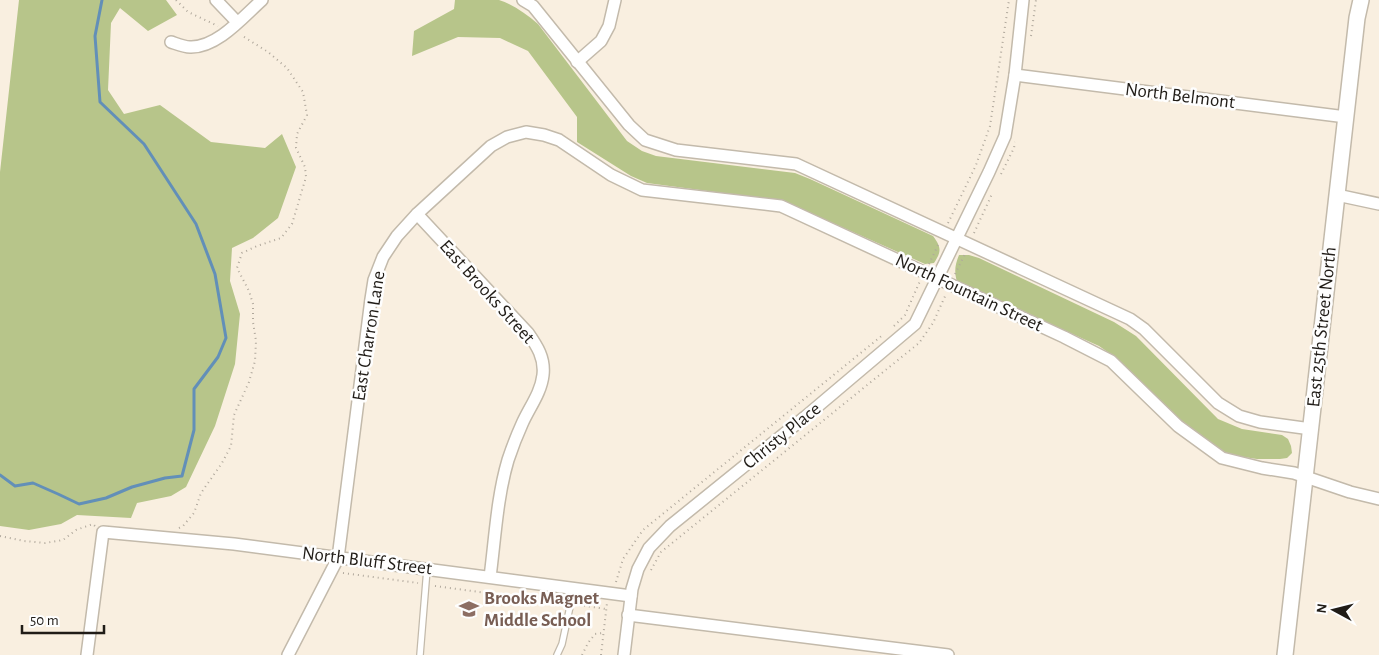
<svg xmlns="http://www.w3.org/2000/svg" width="1379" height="655" font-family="'Alegreya Sans',sans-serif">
  <rect width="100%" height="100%" fill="#f9efe0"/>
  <g fill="#b7c58a">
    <path d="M 19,0 L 166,0 L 177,15 L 148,31 L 120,8 L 111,23 L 108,90 L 124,114 L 160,105 L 211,142 L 265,148 L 282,134 L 296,167 L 278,218 L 253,238 L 232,248 L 230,281 L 240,314 L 235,364 L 215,426 L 186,487 L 171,496 L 137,503 L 131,518 L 77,515 L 61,524 L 29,530 L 0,526 L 0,172 Z"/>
    <path d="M 455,0 L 499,0 C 514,5 526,14 538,24 L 627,141 L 642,151 L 656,156 L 795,173 L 810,179 L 933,236 C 941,247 942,251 934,263 L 925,264 L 783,201 L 647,183 L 631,176 L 577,142 L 577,117 L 528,51 L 500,38 L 458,37 L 412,56 L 414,31 L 454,9 Z"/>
    <path d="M 959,255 L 969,255 L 979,258 L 1114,322 L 1136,336 L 1218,419 L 1242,429 L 1282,435 L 1288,439 L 1291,446 L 1292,453 L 1287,458 L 1280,459 L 1257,459 L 1230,455 L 1213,446 L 1180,422 L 1112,355 L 1099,346 L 957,282 C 954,271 955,265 959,255 Z"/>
  </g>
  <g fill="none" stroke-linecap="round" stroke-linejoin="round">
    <path stroke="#628fb8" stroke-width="3" d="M 0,475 L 15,486 L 33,483 L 58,494 L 79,504 L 106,498 L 132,487 L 165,478 L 182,476 L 194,430 L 194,389 L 218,357 L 226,338 L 215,274 L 196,224 L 144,144 L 100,102 L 95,36 L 102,0"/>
    <defs>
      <g id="lane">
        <path d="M 420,655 L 427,569"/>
        <path d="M 557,655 L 562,644 L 574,588"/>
      </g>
      <g id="street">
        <path d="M 216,0 L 237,22"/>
        <path d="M 523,0 L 533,6 L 629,125 L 645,140 L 676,150 L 796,164 L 1130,319 L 1144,329 L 1218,403 L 1239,416 L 1260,422 L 1311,429"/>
        <path d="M 171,42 C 177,44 184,47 190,47 C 217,48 243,17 262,0"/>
        <path d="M 577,62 L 601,41 L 609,26 L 615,0"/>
        <path d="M 1015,75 L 1346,117"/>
        <path d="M 1337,195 L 1379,204"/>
        <path d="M 417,214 L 528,333 C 537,346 545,358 543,375 C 541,393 529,408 522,424 C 517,435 512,448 508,460 C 497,497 495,539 490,577"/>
        <path d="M 628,615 L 948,655"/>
        <path d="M 87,655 L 103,532 L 234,544 L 631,596"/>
        <path d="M 288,655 L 338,558 L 371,299 L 374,280 L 383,257 L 397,236 L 417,214 L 491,146 L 507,137 L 526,132 L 544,135 L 559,140 L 611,175 L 642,190 L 781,206 L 1064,337 L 1111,361 L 1178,426 L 1222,458 L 1262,468 L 1294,473 L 1350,492 L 1379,499"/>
        <path d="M 624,655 L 632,589 L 638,569 L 649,548 L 670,526 L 805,417 L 915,324 L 989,172 L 1005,136 L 1015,75 L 1023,0"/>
      </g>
      <path id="secondary" d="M 1285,655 L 1357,18 L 1361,0"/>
    </defs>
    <use href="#lane" stroke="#c3baab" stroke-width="8"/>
    <use href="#street" stroke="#c3baab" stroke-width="14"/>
    <use href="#secondary" stroke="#c3baab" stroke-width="18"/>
    <g stroke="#b0a89c" stroke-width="2" stroke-dasharray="1 4" stroke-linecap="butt">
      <path d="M 176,0 L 188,12 L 218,26"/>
      <path d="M 1031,36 L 1036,0"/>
      <path d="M 1001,174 L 1014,148 L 1015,142"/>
      <path d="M 948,223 L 976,165 L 990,126 L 1009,0"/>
      <path d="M 974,233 L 992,194"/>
      <path d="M 929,264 L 939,243"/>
      <path d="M 955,274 L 965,254"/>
      <path d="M 894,326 L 905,315 L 920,281"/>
      <path d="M 179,528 L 183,526 L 194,513 L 201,493 L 222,463 L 231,446 L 234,415 L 249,382 L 255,361 L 256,341 L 253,322 L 253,304 L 249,291 L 237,268 L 242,253 L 257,246 L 281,238 L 292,224 L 306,177 L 305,167 L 296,148 L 297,134 L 307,115 L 303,92 L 287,68 L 268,52 L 241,35"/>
      <path d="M 0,536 L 24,541 L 45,543 L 63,540 L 76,530 L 93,524 L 95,526"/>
      <path d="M 651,570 L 661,552 L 919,343 L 933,323 L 946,294"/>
      <path d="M 343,573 L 418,583"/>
      <path d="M 616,582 L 623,559 L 643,530 L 884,334"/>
      <path d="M 435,586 L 561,603"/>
      <path d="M 579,605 L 606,609"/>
      <path d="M 582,655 L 588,643 L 595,634 L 603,633"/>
      <path d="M 601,655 L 607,603"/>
    </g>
    <use href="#lane" stroke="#fff" stroke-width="5.5"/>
    <use href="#street" stroke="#fff" stroke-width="11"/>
    <use href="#secondary" stroke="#fff" stroke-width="15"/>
  </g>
  <defs>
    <symbol id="school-bare" viewBox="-9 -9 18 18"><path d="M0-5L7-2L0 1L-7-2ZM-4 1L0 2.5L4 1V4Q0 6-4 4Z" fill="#8d6e63" stroke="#fefefe" stroke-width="2.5" paint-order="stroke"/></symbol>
  </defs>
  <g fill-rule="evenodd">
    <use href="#school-bare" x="455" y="595" width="28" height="28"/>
  </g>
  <g text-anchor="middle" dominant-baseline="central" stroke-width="5" stroke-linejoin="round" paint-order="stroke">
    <g font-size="19" fill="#201c17" stroke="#fefefe">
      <text transform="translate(1180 96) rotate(7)">North Belmont</text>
      <text transform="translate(487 292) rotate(48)">East Brooks Street</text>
      <text transform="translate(969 293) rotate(25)">North Fountain Street</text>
      <text transform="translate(1322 327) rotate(-84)">East 25th Street North</text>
      <text transform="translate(369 336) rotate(-81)">East Charron Lane</text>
      <text transform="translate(782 436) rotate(-39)">Christy Place</text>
      <text transform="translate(367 561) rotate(7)">North Bluff Street</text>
    </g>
    <g font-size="19" font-weight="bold" fill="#785e54" stroke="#fefefe" text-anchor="start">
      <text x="484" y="598">Brooks Magnet<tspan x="484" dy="22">Middle School</tspan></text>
    </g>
  </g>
  <g transform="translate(1334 610) rotate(277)" stroke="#fefefe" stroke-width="4" paint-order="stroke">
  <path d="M0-4L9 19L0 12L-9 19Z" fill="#201c17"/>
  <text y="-8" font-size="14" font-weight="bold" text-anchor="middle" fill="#201c17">N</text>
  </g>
  <path d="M22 625v8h82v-8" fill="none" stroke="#201c17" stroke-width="2.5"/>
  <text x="30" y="625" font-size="15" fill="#201c17" stroke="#fefefe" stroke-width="4" paint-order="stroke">50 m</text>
</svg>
